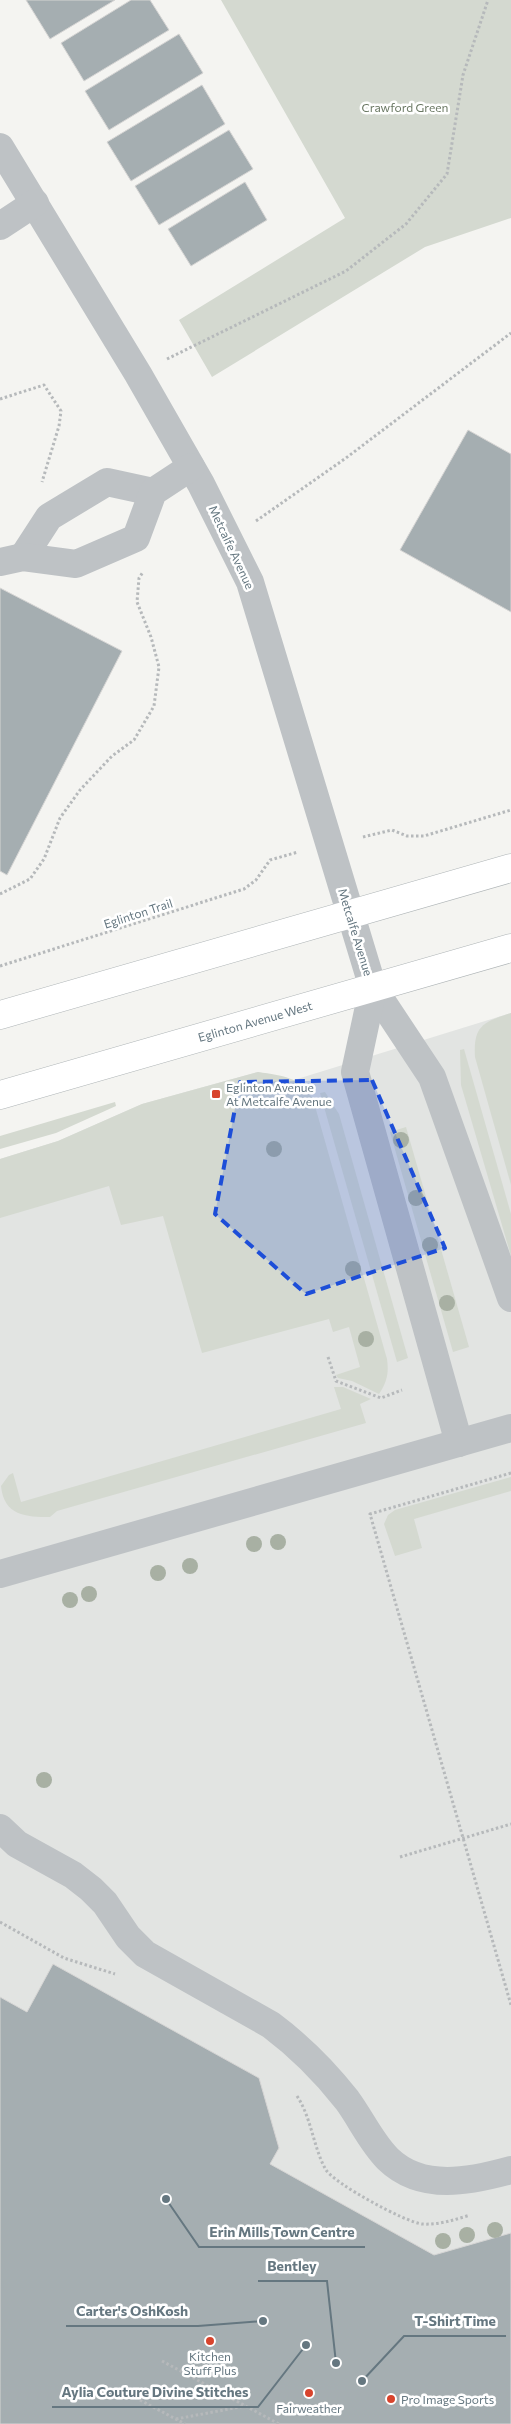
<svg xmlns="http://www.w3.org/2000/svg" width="511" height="2424" font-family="Commissioner,sans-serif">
  <rect width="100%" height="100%" fill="#f4f4f1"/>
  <path fill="#e2e4e2" d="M 511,1013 L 511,2424 L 0,2424 L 0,1159 L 58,1141 L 142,1104 L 258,1072 L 294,1080 Z"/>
  <g fill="#d4d9d0">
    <path d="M 221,0 L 511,0 L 511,218 L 425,247 L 212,377 L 179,320 L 345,218 Z"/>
    <path d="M 511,1013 L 511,1185 L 475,1057 C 473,1026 483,1022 511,1013 Z"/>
    <path d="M 464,1049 L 511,1214 L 511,1256 L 461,1085 L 460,1050 Z"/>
    <path d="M 258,1072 C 284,1076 298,1076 313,1099 L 387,1359 C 389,1373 387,1382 379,1394 L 352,1381 L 338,1378 L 336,1375 L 360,1367 L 349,1327 L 333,1332 L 329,1319 L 202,1353 L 163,1216 L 121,1225 L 109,1186 L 0,1218 L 0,1159 L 58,1141 L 142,1104 Z"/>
    <path d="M 325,1092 L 339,1114 L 408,1358 L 397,1362 L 320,1093 Z"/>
    <path d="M 115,1102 L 116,1106 L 56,1133 L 0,1149 L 0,1136 Z"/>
    <path d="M 406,1127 L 469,1347 L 453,1352 L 390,1132 Z"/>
    <path d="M 334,1387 L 343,1387 L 371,1399 L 360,1404 L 366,1423 L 57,1511 L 50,1517 C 26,1517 4,1516 1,1486 L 9,1475 L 13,1473 L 21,1502 L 341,1409 Z"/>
    <path d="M 511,1477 L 511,1491 L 414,1519 L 422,1548 L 395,1556 L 384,1524 L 388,1515 L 395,1510 Z"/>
  </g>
  <g fill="#a5aeb1" stroke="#d6d5d4">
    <path d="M 26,0 L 115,0 L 50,39 Z"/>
    <path d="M 131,0 L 150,0 L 169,30 L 84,81 L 61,43 Z"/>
    <path d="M 179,34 L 203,73 L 109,130 L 85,91 Z"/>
    <path d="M 202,85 L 225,124 L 131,181 L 107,142 Z"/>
    <path d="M 229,130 L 253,169 L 159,225 L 135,186 Z"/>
    <path d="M 245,182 L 267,220 L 191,266 L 168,229 Z"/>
    <path d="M 468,430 L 511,454 L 511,612 L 400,550 Z"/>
    <path d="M 0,588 L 122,651 L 7,875 L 0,871 Z"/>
    <path d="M 53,1964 L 259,2078 L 279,2148 L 270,2164 L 434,2255 L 511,2233 L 511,2424 L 0,2424 L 0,1997 L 27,2012 Z"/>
  </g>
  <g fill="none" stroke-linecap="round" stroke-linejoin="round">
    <defs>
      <g id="major">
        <path d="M 0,1015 L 511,868"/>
        <path d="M 0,1095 L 511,948"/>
      </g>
    </defs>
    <use href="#major" stroke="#afb5b7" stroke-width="29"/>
    <g stroke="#b6b9bb" stroke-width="3" stroke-dasharray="2.5 2.5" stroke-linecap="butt">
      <path d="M 167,359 L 346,271 L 406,224 L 447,174 L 463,75 L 488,0"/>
      <path d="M 0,399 L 44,385 L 61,411 L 59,426 L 42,482"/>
      <path d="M 256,521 L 346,458 L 511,333"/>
      <path d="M 363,837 L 392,830 L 407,836 L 424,836 L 511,810"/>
      <path d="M 0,894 L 30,879 L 44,859 L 60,818 L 80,790 L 112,756 L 134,740 L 154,706 L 159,667 L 151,637 L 137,602 L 139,578 L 143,572"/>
      <path d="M 0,966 L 244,889 L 256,880 L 270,860 L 298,852"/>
      <path d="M 328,1357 L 336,1381 L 381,1398 L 402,1390"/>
      <path d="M 511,1473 L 370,1514 L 511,2005"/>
      <path d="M 400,1857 L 511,1824"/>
      <path d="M 0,1922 L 64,1958 L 115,1974"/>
      <path d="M 297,2096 C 312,2119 313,2147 326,2170 C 335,2184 405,2222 422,2224 C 439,2225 454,2220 470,2215"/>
      <path d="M 162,2361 L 279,2424"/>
      <path d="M 140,2400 L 185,2424"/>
      <path d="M 176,2419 L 245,2406"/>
    </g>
    <g stroke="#bec2c5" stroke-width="28">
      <path d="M 0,147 L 138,374 L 201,484 L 250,582 L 373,988 L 432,1077 L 511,1298"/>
      <path d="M 0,226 L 35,203"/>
      <path d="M 23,557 L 49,517 L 107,482 L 153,492"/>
      <path d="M 0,562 L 23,557 L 76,564 L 136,538 L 153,492 L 191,467"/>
      <path d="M 373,988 L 355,1072 L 459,1443"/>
      <path d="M 0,1574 L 511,1428"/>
      <path d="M 0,1828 L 17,1844 L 73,1875 L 91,1889 L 105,1903 L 128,1937 L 145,1954 L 271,2025 C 299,2046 325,2072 347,2100 C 361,2119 371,2142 388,2159 C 422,2192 471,2181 511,2170"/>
    </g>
    <use href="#major" stroke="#fff" stroke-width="28"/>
  </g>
  <g fill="#a8b0a3">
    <circle cx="401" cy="1140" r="8"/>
    <circle cx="274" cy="1149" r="8"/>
    <circle cx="416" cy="1198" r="8"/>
    <circle cx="430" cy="1245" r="8"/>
    <circle cx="353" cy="1269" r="8"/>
    <circle cx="447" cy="1303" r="8"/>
    <circle cx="366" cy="1339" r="8"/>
    <circle cx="278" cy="1542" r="8"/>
    <circle cx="254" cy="1544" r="8"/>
    <circle cx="190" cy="1566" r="8"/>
    <circle cx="158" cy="1573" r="8"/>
    <circle cx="89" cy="1594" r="8"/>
    <circle cx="70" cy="1600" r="8"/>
    <circle cx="44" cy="1780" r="8"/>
    <circle cx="495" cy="2230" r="8"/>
    <circle cx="467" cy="2235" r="8"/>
    <circle cx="443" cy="2241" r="8"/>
  </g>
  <path fill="#1d4ed8" fill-opacity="0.2" stroke="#1d4ed8" stroke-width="4" stroke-dasharray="10 6" stroke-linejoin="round" d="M 372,1080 L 445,1248 L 306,1294 L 215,1214 L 240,1082 Z"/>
  <g fill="#d8442d" stroke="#fff" stroke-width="2">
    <rect x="211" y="1089" width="10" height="10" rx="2.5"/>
    <circle cx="210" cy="2341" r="5"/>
    <circle cx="309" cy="2393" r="5"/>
    <circle cx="391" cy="2399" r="5"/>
  </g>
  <g text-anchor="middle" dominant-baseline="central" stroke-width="5" stroke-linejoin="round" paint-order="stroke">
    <g font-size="12" fill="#6a7863" stroke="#fff">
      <text x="405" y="107">Crawford Green</text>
    </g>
    <g font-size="12" fill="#657780" stroke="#fff">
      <text transform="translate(232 547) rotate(65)">Metcalfe Avenue</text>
      <text transform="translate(138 913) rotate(-18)">Eglinton Trail</text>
      <text transform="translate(356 932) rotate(73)">Metcalfe Avenue</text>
      <text transform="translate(255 1021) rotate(-16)">Eglinton Avenue West</text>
    </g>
    <g font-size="12" fill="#657780" stroke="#fff" text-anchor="start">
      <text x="226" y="1087">Eglinton Avenue<tspan x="226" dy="14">At Metcalfe Avenue</tspan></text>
      <text x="210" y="2356" text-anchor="middle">Kitchen<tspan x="210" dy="14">Stuff Plus</tspan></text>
      <text x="401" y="2399">Pro Image Sports</text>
      <text x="309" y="2408" text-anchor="middle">Fairweather</text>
    </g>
  </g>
  <path fill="none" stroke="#657780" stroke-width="2" d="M166 2199L199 2247H365M336 2363L327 2281H258M263 2321L198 2326H66M362 2381L404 2336H506M306 2345L258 2407H52"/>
  <g fill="#657780" stroke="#fff" stroke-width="2">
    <circle cx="166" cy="2199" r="5"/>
    <circle cx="336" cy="2363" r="5"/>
    <circle cx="263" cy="2321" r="5"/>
    <circle cx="362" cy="2381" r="5"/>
    <circle cx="306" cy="2345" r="5"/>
  </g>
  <g font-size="14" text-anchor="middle" font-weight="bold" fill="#657780" stroke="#fff" stroke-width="5" stroke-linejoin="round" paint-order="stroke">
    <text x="282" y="2237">Erin Mills Town Centre</text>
    <text x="292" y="2271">Bentley</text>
    <text x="132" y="2316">Carter's OshKosh</text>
    <text x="455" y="2326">T-Shirt Time</text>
    <text x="155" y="2397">Aylia Couture Divine Stitches</text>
  </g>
</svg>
